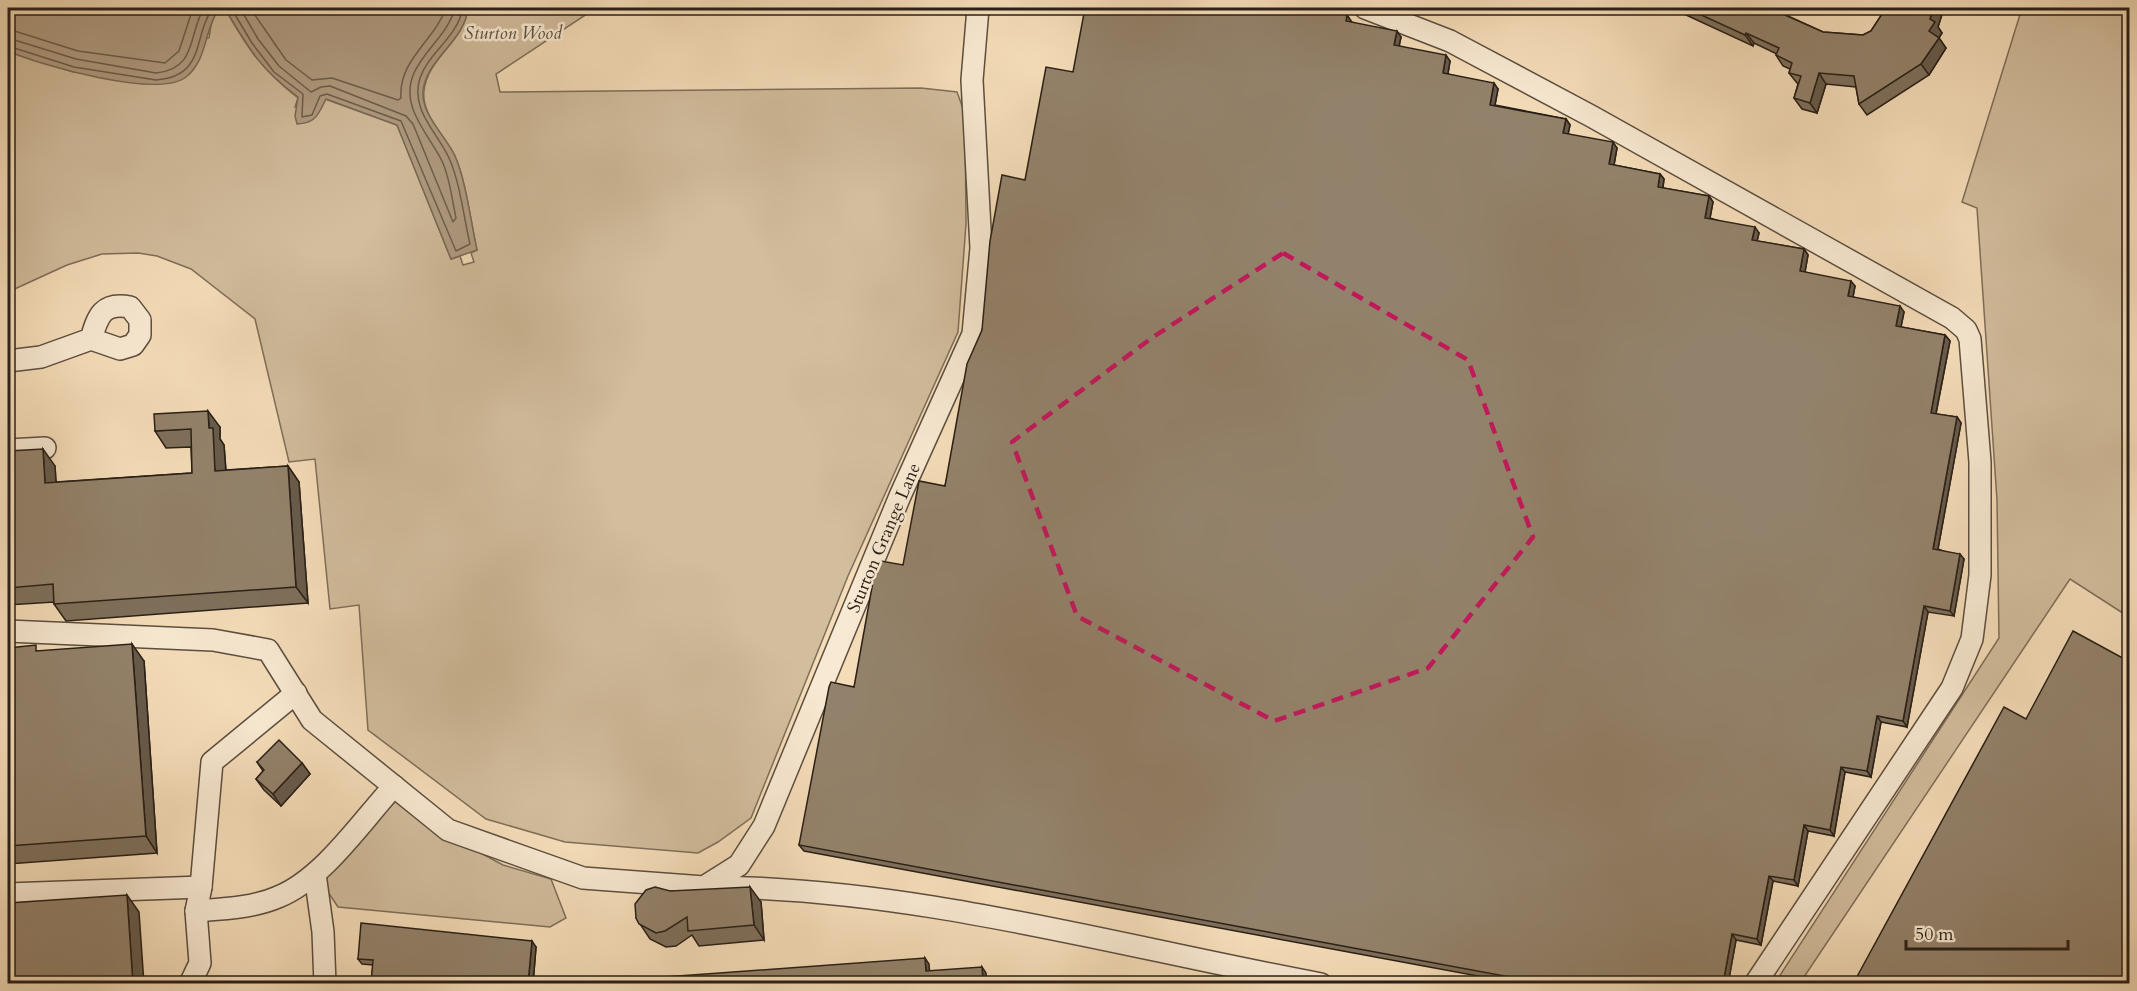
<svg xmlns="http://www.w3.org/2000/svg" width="2137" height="991" font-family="Cardo,serif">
  <rect width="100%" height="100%" fill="#f5ddb9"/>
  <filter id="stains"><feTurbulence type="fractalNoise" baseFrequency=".00333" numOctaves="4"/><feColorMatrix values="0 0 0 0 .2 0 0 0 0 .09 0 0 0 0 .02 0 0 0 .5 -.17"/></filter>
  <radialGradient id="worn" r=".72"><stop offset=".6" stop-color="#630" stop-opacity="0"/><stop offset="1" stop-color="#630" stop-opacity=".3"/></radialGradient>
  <g fill="#d2bd9d" stroke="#7e6e5a" stroke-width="1.5">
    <path d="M 468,8 L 596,8 L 496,74 L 500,92 L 921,88 L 957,92 L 965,114 L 966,224 L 958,332 L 848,576 L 751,818 L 718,842 L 698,853 L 565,842 L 486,819 L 368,730 L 359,605 L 330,609 L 315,459 L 289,462 L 255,319 L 191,269 L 157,256 L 138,253 L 102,254 L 67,265 L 8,292 L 8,51 L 73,72 L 209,38 L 212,19 L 217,12 L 227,12 C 249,50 263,71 298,98 L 295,107 L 325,99 L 397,125 L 451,259 L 460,256 L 463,265 L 474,262 L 471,253 L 477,250 C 471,223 466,181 455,156 C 445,136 421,114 424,91 C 427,58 465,41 468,8 Z"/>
    <path d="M 2022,8 L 2129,8 L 2129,617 L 2070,579 L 1800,983 L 1775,983 L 1999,638 L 1997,500 L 1977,208 L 1962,202 Z"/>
    <path d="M 397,800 L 449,836 L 503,865 L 551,879 L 566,918 L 550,927 L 338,907 L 326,889 L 327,865 Z"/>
  </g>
  <path fill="#b09c82" stroke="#7a6a57" stroke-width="1.5" d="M 8,8 L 468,8 C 465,41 426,59 423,91 C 421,115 446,136 455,156 C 466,181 471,223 477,250 L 451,259 L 397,125 L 326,99 C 318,115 316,123 297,124 L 295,116 L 298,97 C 261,69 250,51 227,12 L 217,12 C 204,33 207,60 186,77 C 158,99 39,65 8,51 Z"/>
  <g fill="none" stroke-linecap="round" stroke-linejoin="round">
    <g stroke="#6c5e4c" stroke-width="1.5">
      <path d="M 231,8 L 252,43 L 274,72 L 303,94 L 302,117 L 312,115 L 320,96 L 327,94 L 401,121 L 456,251 L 470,244 C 464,219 460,182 449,158 C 437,132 410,110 420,78 C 429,52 457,38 463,8"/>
      <path d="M 240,8 L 258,39 L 279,66 L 311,92 L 321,87 L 330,86 L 406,116 L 413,124 L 453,222 L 456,218 C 452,200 450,178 442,161 C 428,133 399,106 414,73 C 425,49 448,34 455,8"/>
      <path d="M 250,8 L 286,60 L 312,80 L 332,78 L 398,100 L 401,98 C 398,60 435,40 446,8"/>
      <path d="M 8,29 L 78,51 L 165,63 L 179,51 L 193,8"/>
      <path d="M 8,38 L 76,59 L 156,73 C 198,69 188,33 204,8"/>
      <path d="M 8,46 L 74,67 L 156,80 C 207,76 192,36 213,8"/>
    </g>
    <defs>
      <g id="minor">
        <path d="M 1365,8 L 1450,41 L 1591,116 L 1952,318 L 1966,330 L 1970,339 L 1980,462 L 1980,575 L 1972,639 L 1952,688 L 1755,984"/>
        <path d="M 8,361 L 41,357 L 91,339 L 120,349 L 133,345 L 140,335 L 140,320 L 130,307 C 103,302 98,315 91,339"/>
        <path d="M 8,450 L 45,448"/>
        <path d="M 8,631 L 213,640 L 268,650 L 312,720 L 448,830 L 535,861 L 583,878 L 704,887 L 739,865 L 764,826 L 900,496 L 973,334 L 981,248 L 972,80 L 978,8"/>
        <path d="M 315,874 L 323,932 L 325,984"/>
        <path d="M 705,887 C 914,887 1116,946 1321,984"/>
        <path d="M 8,894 L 201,887"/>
        <path d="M 196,911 C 222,909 253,908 278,897 C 323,879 361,822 394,786"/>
        <path d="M 190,984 L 200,963 L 196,911 L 201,887 L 212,762 L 296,693"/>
      </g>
    </defs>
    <use href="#minor" stroke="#5c4e40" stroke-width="24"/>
    <use href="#minor" stroke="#f8e9d2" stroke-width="21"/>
  </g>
  <g fill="#7e705c" stroke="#291f17" stroke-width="1.5">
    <path d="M 1671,8 L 1771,8 L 1823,32 L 1863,35 L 1871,31 L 1886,8 L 1944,8 L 1938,27 L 1942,33 L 1939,38 L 1946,48 L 1929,75 L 1867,115 L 1859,104 L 1856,87 L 1826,84 L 1817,113 L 1802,109 L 1794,98 L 1798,84 L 1797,83 L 1789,73 L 1790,69 L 1783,66 L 1776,55 L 1777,54 L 1754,43 L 1753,46 Z"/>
    <path d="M 1347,15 L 1351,21 L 1351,22 L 1401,37 L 1399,46 L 1450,61 L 1448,74 L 1498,89 L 1495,105 L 1566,119 L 1570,125 L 1568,134 L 1617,148 L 1614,165 L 1660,174 L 1664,179 L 1663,188 L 1709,196 L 1713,202 L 1710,218 L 1759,233 L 1757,241 L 1804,249 L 1808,255 L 1805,272 L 1855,286 L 1853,297 L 1904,312 L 1901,327 L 1945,335 L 1950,341 L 1936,414 L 1957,417 L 1961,423 L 1938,549 L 1964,559 L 1954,616 L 1928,612 L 1907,727 L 1881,722 L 1871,777 L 1845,772 L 1834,836 L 1808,831 L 1798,886 L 1773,881 L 1761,945 L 1736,940 L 1728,984 L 1521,984 L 804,851 L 799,845 L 854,687 L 903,565 L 945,486 L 982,330 L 1025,180 L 1073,72 Z"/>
    <path d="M 220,427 L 220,439 L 224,445 L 226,470 L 288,466 L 299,482 L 308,603 L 66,621 L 54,604 L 54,602 L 8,605 L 8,451 L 55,466 L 56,482 L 192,473 L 191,447 L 166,448 L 155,431 Z"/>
    <path d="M 8,648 L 144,661 L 157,853 L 8,864 Z"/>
    <path d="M 257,762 L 302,763 L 310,774 L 281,806 L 264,790 L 256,779 L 263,771 Z"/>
    <path d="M 670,891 L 761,902 L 764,940 L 699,946 L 692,935 L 676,946 L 666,947 L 650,939 L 636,918 Z"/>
    <path d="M 536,947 L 533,984 L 371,984 L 373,965 L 362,964 L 358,959 Z"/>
  </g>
  <g fill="#675b4b" stroke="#291f17" stroke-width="1.5">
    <path d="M 1933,8 L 1944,8 L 1938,27 L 1942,33 L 1936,42 L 1929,31 L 1930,19 Z"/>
    <path d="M 1347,15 L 1351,21 L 1351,27 L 1346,21 Z"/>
    <path d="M 1397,31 L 1401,37 L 1398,51 L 1394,45 Z"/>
    <path d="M 1746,33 L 1754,43 L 1753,46 L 1745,35 Z"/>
    <path d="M 1939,38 L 1946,48 L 1929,75 L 1921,64 Z"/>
    <path d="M 1446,55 L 1450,61 L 1447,79 L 1443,73 Z"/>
    <path d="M 1819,73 L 1826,84 L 1817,113 L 1810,103 Z"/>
    <path d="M 1494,83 L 1498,89 L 1494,110 L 1490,105 Z"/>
    <path d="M 1566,119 L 1570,125 L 1567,139 L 1563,133 Z"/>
    <path d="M 1613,142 L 1617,148 L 1613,170 L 1609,164 Z"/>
    <path d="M 1660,174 L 1664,179 L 1662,193 L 1658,187 Z"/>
    <path d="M 1709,196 L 1713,202 L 1709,223 L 1705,218 Z"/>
    <path d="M 1755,227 L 1759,233 L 1756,246 L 1752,240 Z"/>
    <path d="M 1804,249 L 1808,255 L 1804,277 L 1800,271 Z"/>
    <path d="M 1851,281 L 1855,286 L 1852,302 L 1848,296 Z"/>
    <path d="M 1900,306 L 1904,312 L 1900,331 L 1896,326 Z"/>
    <path d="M 1945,335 L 1950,341 L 1935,418 L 1931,413 Z"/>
    <path d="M 208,411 L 220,427 L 220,439 L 224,445 L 227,488 L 215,471 L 209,428 Z"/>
    <path d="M 1957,417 L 1961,423 L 1937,554 L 1933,549 Z"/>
    <path d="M 43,449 L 55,466 L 57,500 L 45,483 Z"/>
    <path d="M 288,466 L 299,482 L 308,603 L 296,587 Z"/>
    <path d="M 1960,554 L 1964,559 L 1954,616 L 1950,611 Z"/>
    <path d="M 1924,606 L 1928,612 L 1907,727 L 1903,721 Z"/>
    <path d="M 132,644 L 144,661 L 157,853 L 146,836 Z"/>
    <path d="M 1877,716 L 1881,722 L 1871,777 L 1867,771 Z"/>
    <path d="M 302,763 L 310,774 L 281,806 L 273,794 Z"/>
    <path d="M 1841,767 L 1845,772 L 1834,836 L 1830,830 Z"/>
    <path d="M 1804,825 L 1808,831 L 1798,886 L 1794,880 Z"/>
    <path d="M 1769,876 L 1773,881 L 1761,945 L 1757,939 Z"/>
    <path d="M 750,887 L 761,902 L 764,940 L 754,925 Z"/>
    <path d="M 127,895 L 139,912 L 144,984 L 133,984 Z"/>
    <path d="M 1732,934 L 1736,940 L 1728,984 L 1723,984 Z"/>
    <path d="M 532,941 L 536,947 L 533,984 L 528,984 Z"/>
    <path d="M 925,958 L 929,964 L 930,977 L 926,971 Z"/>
    <path d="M 982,967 L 986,973 L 987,984 L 983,981 Z"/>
  </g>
  <g fill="#93826b" stroke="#291f17" stroke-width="1.5">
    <path d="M 1085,8 L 1306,8 L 1347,15 L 1346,21 L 1397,31 L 1394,45 L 1446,55 L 1443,73 L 1494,83 L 1490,105 L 1566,119 L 1563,133 L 1613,142 L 1609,164 L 1660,174 L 1658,187 L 1709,196 L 1705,218 L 1755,227 L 1752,240 L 1804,249 L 1800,271 L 1851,281 L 1848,296 L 1900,306 L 1896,326 L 1945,335 L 1931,413 L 1957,417 L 1933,549 L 1960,554 L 1950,611 L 1924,606 L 1903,721 L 1877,716 L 1867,771 L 1841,767 L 1830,830 L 1804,825 L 1794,880 L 1769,876 L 1757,939 L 1732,934 L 1723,984 L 1548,984 L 799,845 L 829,687 L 831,682 L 854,687 L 874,576 L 881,561 L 903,565 L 919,481 L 945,486 L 967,364 L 982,330 L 990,241 L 1002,175 L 1025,180 L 1046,67 L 1073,72 Z"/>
    <path d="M 1686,8 L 1769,8 L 1823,32 L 1863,35 L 1871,31 L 1886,8 L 1933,8 L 1930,19 L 1935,22 L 1929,31 L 1939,38 L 1921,64 L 1859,104 L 1854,76 L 1819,73 L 1810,103 L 1794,98 L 1801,76 L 1789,73 L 1792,63 L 1776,55 L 1779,48 L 1746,33 L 1745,35 Z"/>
    <path d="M 208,411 L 209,428 L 213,428 L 215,471 L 288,466 L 296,587 L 54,604 L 53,584 L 8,588 L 8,451 L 43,449 L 45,483 L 192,473 L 191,429 L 155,431 L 154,414 Z"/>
    <path d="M 2073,631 L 2130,662 L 2130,984 L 1853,984 L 2004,707 L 2026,719 Z"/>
    <path d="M 132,644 L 146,836 L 8,846 L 8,648 L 36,645 L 36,651 Z"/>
    <path d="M 279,740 L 302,763 L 273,794 L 256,779 L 264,770 L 257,762 Z"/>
    <path d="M 655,887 L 670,891 L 750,887 L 754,925 L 688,931 L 687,917 L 665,931 L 656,933 L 639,924 L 636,918 L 635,904 L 646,890 Z"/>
    <path d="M 127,895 L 133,984 L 8,984 L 8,903 Z"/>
    <path d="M 361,923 L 532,941 L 528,984 L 371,984 L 373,960 L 358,959 Z"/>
    <path d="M 925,958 L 926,971 L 982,967 L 983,981 L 1038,977 L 1038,984 L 651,984 L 651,978 Z"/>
  </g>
  <path fill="none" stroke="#c2185b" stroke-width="4.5" stroke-dasharray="12 8" stroke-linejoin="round" d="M 1283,253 L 1468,360 L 1533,537 L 1428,668 L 1274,721 L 1077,616 L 1012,442 L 1153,337 Z"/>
  <g text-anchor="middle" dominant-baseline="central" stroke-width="5" stroke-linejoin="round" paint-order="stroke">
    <g font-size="18" font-style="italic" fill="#5c4e3f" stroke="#f8e9d2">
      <text x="513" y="33">Sturton Wood</text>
    </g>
    <g font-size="18" fill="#291f17" stroke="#f8e9d2">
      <text transform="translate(884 538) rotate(-67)">Sturton Grange Lane</text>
    </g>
  </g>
  <rect width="2137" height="991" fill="none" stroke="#f5ddb9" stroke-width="30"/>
  <rect x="9" y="9" width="2119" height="973" fill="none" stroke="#291f17" stroke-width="3"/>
  <rect x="15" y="15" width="2107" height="961" fill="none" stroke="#291f17" stroke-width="1.5"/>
  <path d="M1906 940v9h162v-9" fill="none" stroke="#291f17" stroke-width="3"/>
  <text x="1915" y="940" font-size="18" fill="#291f17" stroke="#f8e9d2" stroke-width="4.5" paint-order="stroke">50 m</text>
  <rect width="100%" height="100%" filter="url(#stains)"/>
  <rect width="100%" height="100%" fill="url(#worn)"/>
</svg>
